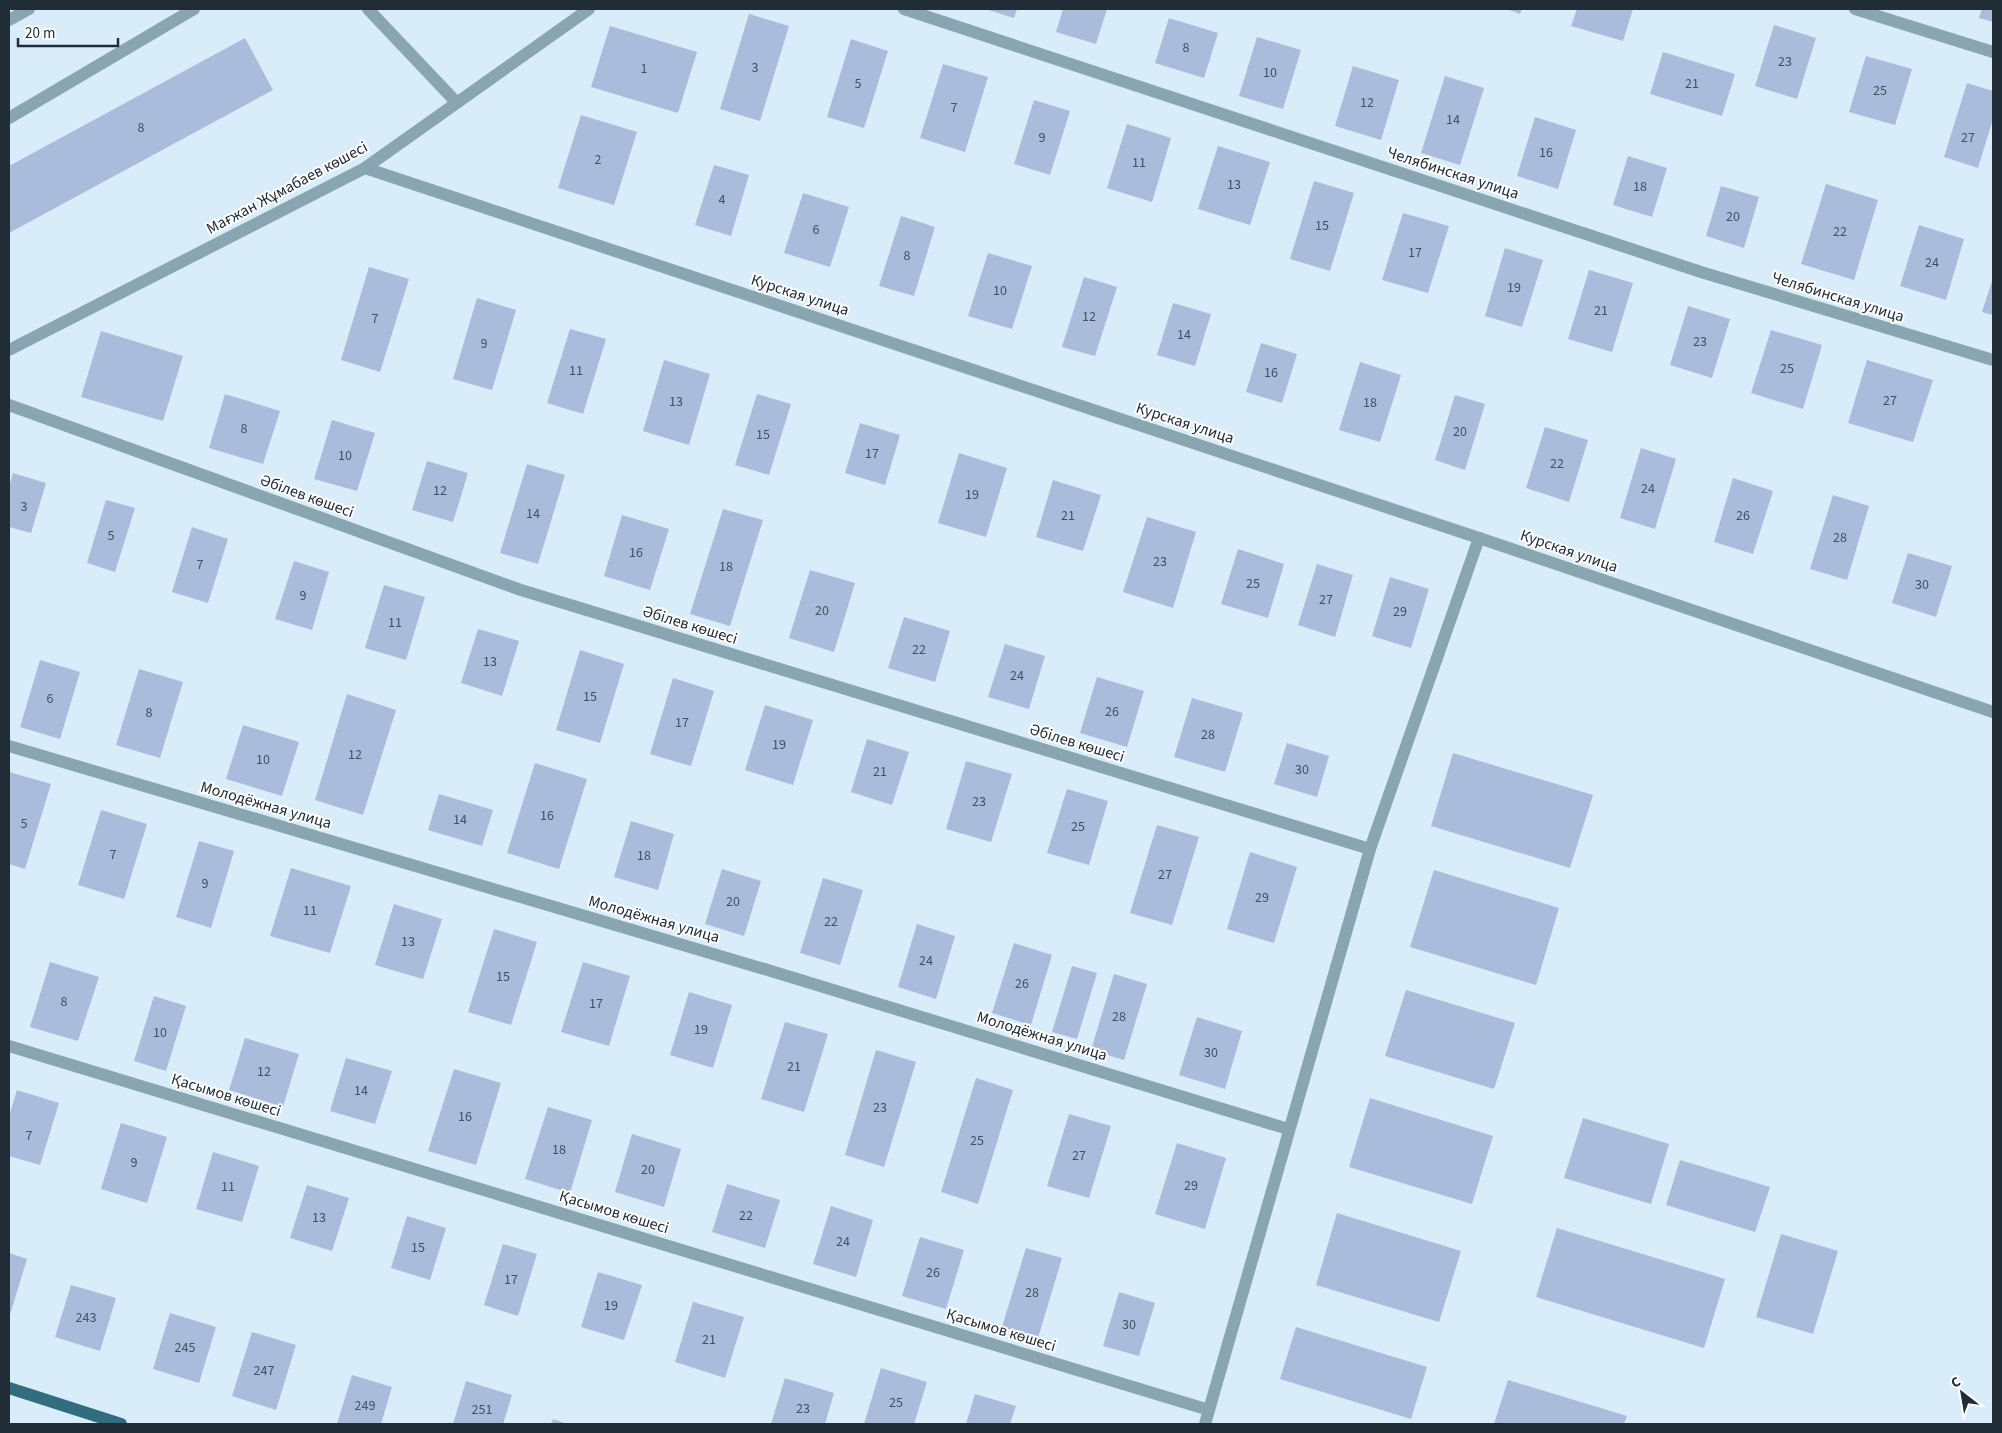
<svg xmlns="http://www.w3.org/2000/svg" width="2002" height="1433" font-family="'Source Sans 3',sans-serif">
  <rect width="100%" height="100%" fill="#d8ecfa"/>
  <g fill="#aabcdb">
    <path d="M 985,9 L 1017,9 L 1014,18 Z"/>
    <path d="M 1063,9 L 1107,9 L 1096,44 L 1056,32 Z"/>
    <path d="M 1506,9 L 1522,9 L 1520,14 Z"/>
    <path d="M 1577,9 L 1633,9 L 1623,41 L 1571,26 Z"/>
    <path d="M 1982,9 L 1993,9 L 1993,22 L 1979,18 Z"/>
    <path d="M 749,14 L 789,26 L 760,121 L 720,109 Z"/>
    <path d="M 1169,18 L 1218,33 L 1204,78 L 1155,63 Z"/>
    <path d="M 1774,25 L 1816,38 L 1797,99 L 1755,86 Z"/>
    <path d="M 610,26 L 697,52 L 678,113 L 591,87 Z"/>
    <path d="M 1257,37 L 1301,50 L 1283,109 L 1239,96 Z"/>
    <path d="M 245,38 L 273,90 L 9,233 L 9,166 Z"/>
    <path d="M 851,39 L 888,51 L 864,128 L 827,117 Z"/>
    <path d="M 1663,52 L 1735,74 L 1722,116 L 1650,94 Z"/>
    <path d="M 1866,56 L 1912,69 L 1895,125 L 1849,112 Z"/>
    <path d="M 943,64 L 988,77 L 965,152 L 920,138 Z"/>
    <path d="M 1353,66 L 1399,80 L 1381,140 L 1335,126 Z"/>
    <path d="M 1445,76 L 1484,88 L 1460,165 L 1421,153 Z"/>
    <path d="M 1967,83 L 1993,91 L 1993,119 L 1978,168 L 1944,157 Z"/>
    <path d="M 1034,100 L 1070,111 L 1050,175 L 1014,164 Z"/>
    <path d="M 581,115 L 637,132 L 614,205 L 558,188 Z"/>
    <path d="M 1535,117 L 1576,130 L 1558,189 L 1517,176 Z"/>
    <path d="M 1127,124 L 1171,138 L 1152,202 L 1107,188 Z"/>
    <path d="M 1218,146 L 1270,162 L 1250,225 L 1198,209 Z"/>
    <path d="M 1628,156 L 1667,168 L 1652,217 L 1613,205 Z"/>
    <path d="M 714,165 L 749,175 L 731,236 L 695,225 Z"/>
    <path d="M 1314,181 L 1354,193 L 1330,271 L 1290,259 Z"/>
    <path d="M 1826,184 L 1878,200 L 1854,280 L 1801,264 Z"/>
    <path d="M 1721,186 L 1759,197 L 1744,248 L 1706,236 Z"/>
    <path d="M 803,193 L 849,207 L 830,267 L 784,253 Z"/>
    <path d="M 1403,213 L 1449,226 L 1428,293 L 1382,280 Z"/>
    <path d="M 901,216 L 935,227 L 914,296 L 879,286 Z"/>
    <path d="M 1919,225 L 1964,239 L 1946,300 L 1900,286 Z"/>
    <path d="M 1505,248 L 1543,260 L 1522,327 L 1485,316 Z"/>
    <path d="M 988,253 L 1032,266 L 1012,329 L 968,316 Z"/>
    <path d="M 369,267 L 409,279 L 380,372 L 341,360 Z"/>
    <path d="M 1589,270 L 1633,283 L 1612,352 L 1568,339 Z"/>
    <path d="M 1084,277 L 1117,287 L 1095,356 L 1062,347 Z"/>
    <path d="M 1993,278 L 1993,315 L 1982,312 Z"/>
    <path d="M 477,298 L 516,310 L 492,390 L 453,379 Z"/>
    <path d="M 1173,303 L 1211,314 L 1195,366 L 1157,355 Z"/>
    <path d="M 1688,306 L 1730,319 L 1712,378 L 1670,365 Z"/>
    <path d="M 570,329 L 606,339 L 583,414 L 547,403 Z"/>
    <path d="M 1771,330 L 1822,345 L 1803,409 L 1751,393 Z"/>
    <path d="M 101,331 L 183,356 L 163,421 L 81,397 Z"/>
    <path d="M 1261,343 L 1297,354 L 1282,403 L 1246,392 Z"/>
    <path d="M 664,360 L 710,374 L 689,445 L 643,431 Z"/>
    <path d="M 1867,360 L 1933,380 L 1913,442 L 1848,423 Z"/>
    <path d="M 1360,362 L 1401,375 L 1380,442 L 1339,430 Z"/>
    <path d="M 225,394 L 280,411 L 263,464 L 209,448 Z"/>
    <path d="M 757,394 L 791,404 L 769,475 L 735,465 Z"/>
    <path d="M 1455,395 L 1485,404 L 1465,470 L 1435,460 Z"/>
    <path d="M 332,420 L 375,433 L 357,491 L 314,479 Z"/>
    <path d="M 860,423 L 900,435 L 885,485 L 845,473 Z"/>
    <path d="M 1545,427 L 1588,440 L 1569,502 L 1526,488 Z"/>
    <path d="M 1641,448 L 1676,459 L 1655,529 L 1620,518 Z"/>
    <path d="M 959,453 L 1007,468 L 986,537 L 938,523 Z"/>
    <path d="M 427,461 L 468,473 L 453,522 L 412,510 Z"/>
    <path d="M 527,464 L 565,475 L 538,564 L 500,553 Z"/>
    <path d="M 13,473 L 46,483 L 31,533 L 9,527 L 9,487 Z"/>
    <path d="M 1733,478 L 1773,491 L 1753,554 L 1714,542 Z"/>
    <path d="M 1053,480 L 1101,495 L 1083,551 L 1036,537 Z"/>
    <path d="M 1833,495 L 1869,506 L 1847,580 L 1810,569 Z"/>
    <path d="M 106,500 L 135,508 L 115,572 L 87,563 Z"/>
    <path d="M 723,509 L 763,520 L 730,626 L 690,614 Z"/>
    <path d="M 622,515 L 669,529 L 650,590 L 604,576 Z"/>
    <path d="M 1147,517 L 1196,532 L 1173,608 L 1123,592 Z"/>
    <path d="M 192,527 L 228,539 L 208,603 L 172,592 Z"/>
    <path d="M 1238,549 L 1284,564 L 1268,618 L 1221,604 Z"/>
    <path d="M 1908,553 L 1952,566 L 1936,617 L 1892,603 Z"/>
    <path d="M 294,561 L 329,572 L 312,630 L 275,619 Z"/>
    <path d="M 1317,564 L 1353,575 L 1335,637 L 1298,625 Z"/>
    <path d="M 810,570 L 855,583 L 834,652 L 789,638 Z"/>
    <path d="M 1390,577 L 1429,589 L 1411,648 L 1372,636 Z"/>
    <path d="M 384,585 L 425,597 L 406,660 L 365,648 Z"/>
    <path d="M 904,617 L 950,631 L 935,682 L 888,668 Z"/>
    <path d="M 478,629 L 519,641 L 502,696 L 461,683 Z"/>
    <path d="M 1005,644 L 1045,656 L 1029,709 L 988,697 Z"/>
    <path d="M 580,650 L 624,664 L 600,743 L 556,730 Z"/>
    <path d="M 40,660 L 80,672 L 60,739 L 20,727 Z"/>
    <path d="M 139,669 L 183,682 L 160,758 L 116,745 Z"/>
    <path d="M 1097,677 L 1144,691 L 1127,747 L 1080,733 Z"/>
    <path d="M 673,678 L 714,691 L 691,766 L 650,754 Z"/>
    <path d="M 347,694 L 396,710 L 363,815 L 315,800 Z"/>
    <path d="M 1192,698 L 1243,713 L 1225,772 L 1174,757 Z"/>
    <path d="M 765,705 L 813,720 L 793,785 L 745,770 Z"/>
    <path d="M 243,725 L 299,742 L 282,796 L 226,779 Z"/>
    <path d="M 867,739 L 909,752 L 892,805 L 851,792 Z"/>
    <path d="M 1287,743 L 1329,756 L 1317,797 L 1274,784 Z"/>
    <path d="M 1453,753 L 1593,795 L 1570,868 L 1431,826 Z"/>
    <path d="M 966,761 L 1012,774 L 991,842 L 946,829 Z"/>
    <path d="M 535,763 L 587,779 L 559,869 L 507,853 Z"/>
    <path d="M 9,772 L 51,784 L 25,869 L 9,864 Z"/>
    <path d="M 1067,789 L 1108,801 L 1089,865 L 1047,853 Z"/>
    <path d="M 439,794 L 493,810 L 482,846 L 428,830 Z"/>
    <path d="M 101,810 L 147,824 L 124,899 L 78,885 Z"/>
    <path d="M 631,821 L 674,834 L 658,890 L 614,877 Z"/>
    <path d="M 1157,825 L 1199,837 L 1172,925 L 1130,913 Z"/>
    <path d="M 199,841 L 234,851 L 211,928 L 176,917 Z"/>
    <path d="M 1250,852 L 1297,867 L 1274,943 L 1227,929 Z"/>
    <path d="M 291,868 L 351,886 L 330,953 L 270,936 Z"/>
    <path d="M 722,869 L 761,881 L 744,936 L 705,924 Z"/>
    <path d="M 1434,870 L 1559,908 L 1536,985 L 1410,947 Z"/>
    <path d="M 823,878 L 863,890 L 840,965 L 800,953 Z"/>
    <path d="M 394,904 L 442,919 L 423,979 L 375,965 Z"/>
    <path d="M 917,924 L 955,936 L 936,999 L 898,987 Z"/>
    <path d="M 494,929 L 537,942 L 511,1025 L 468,1012 Z"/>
    <path d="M 1014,943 L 1052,955 L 1031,1025 L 992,1013 Z"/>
    <path d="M 50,962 L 99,977 L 78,1041 L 30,1027 Z"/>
    <path d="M 583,962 L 630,976 L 609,1046 L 561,1032 Z"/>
    <path d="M 1072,966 L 1097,973 L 1077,1039 L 1052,1032 Z"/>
    <path d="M 1114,974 L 1147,984 L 1124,1060 L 1091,1050 Z"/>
    <path d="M 1406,990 L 1515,1023 L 1494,1089 L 1385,1056 Z"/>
    <path d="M 689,992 L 732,1005 L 713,1068 L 670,1055 Z"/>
    <path d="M 154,996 L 186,1006 L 166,1071 L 134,1061 Z"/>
    <path d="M 1197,1017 L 1242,1031 L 1225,1089 L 1179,1075 Z"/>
    <path d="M 785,1022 L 828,1034 L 804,1112 L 761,1099 Z"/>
    <path d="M 245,1038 L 299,1054 L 283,1107 L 229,1090 Z"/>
    <path d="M 876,1050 L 916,1062 L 884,1167 L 845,1155 Z"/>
    <path d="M 346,1058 L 392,1071 L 375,1124 L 330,1111 Z"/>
    <path d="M 454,1069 L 501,1083 L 476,1165 L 428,1151 Z"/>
    <path d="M 976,1078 L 1013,1090 L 978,1204 L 941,1192 Z"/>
    <path d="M 17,1090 L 59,1103 L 40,1165 L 9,1156 L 9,1116 Z"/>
    <path d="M 1370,1098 L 1493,1136 L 1472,1204 L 1349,1167 Z"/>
    <path d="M 548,1107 L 592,1120 L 570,1193 L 525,1179 Z"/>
    <path d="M 1069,1114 L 1111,1126 L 1089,1198 L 1047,1186 Z"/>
    <path d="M 1583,1118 L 1669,1144 L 1651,1204 L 1564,1178 Z"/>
    <path d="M 121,1123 L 167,1137 L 147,1203 L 101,1189 Z"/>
    <path d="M 632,1134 L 681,1149 L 664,1207 L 615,1192 Z"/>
    <path d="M 1177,1143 L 1226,1158 L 1205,1229 L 1155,1214 Z"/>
    <path d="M 213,1152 L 259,1166 L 242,1222 L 196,1209 Z"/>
    <path d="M 1680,1160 L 1770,1187 L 1755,1232 L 1666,1205 Z"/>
    <path d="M 727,1184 L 780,1200 L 765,1248 L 712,1232 Z"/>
    <path d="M 307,1185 L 349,1198 L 332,1251 L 290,1238 Z"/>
    <path d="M 831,1206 L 873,1220 L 856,1277 L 813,1264 Z"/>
    <path d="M 1337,1213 L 1461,1251 L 1439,1322 L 1316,1285 Z"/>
    <path d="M 407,1216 L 446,1228 L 430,1280 L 391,1268 Z"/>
    <path d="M 1557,1228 L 1725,1279 L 1704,1348 L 1536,1297 Z"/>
    <path d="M 1781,1234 L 1838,1251 L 1813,1334 L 1756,1317 Z"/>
    <path d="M 920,1237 L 964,1250 L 946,1309 L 902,1296 Z"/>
    <path d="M 503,1244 L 537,1254 L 518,1316 L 484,1305 Z"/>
    <path d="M 1026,1248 L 1062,1258 L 1038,1338 L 1002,1327 Z"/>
    <path d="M 9,1253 L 27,1259 L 9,1318 Z"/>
    <path d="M 598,1272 L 642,1285 L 624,1340 L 581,1327 Z"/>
    <path d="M 71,1285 L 116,1298 L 100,1351 L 55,1337 Z"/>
    <path d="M 1119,1292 L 1155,1303 L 1139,1356 L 1103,1346 Z"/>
    <path d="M 693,1302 L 744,1317 L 725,1378 L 675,1362 Z"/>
    <path d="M 170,1313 L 216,1327 L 199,1383 L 153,1369 Z"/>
    <path d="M 1296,1327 L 1427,1367 L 1411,1419 L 1280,1379 Z"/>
    <path d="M 252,1332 L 296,1345 L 276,1410 L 232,1396 Z"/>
    <path d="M 881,1368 L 927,1382 L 914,1424 L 864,1424 Z"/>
    <path d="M 352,1375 L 392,1387 L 381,1424 L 337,1424 Z"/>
    <path d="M 785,1378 L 834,1393 L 825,1424 L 771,1424 Z"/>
    <path d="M 1508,1380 L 1627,1416 L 1624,1424 L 1494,1424 Z"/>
    <path d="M 466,1381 L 512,1395 L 503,1424 L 453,1424 Z"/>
    <path d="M 975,1394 L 1016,1406 L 1010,1424 L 966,1424 Z"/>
    <path d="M 553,1419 L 567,1424 L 551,1424 Z"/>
  </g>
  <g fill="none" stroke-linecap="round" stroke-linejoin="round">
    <path stroke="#88a5b0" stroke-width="12" d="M 1205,1424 L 1370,849 L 1479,538"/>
    <g stroke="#88a5b0" stroke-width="12">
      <path d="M 368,9 L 457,103"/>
      <path d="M 904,9 L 1701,272 L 1993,360"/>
      <path d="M 1855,9 L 1993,52"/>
      <path d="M 9,20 L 29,9"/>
      <path d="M 9,118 L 194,9"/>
      <path d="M 365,168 L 1479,538 L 1993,712"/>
      <path d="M 9,350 L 365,168 L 589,9"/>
      <path d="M 9,405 L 521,590 L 1370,849"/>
      <path d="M 9,746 L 771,971 L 1288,1129"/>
      <path d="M 9,1046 L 1209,1410"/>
    </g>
    <path stroke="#316d7f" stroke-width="12" d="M 9,1388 L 121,1424"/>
  </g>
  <g text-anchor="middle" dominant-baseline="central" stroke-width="4" stroke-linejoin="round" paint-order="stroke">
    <g font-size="14" fill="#42515f">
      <text x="1186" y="48">8</text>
      <text x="1785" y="62">23</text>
      <text x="755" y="68">3</text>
      <text x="644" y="69">1</text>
      <text x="1270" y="73">10</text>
      <text x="858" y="84">5</text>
      <text x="1692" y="84">21</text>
      <text x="1880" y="91">25</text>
      <text x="1367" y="103">12</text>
      <text x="954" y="108">7</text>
      <text x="1453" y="120">14</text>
      <text x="141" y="128">8</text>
      <text x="1042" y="138">9</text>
      <text x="1968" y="138">27</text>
      <text x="1546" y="153">16</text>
      <text x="598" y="160">2</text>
      <text x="1139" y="163">11</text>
      <text x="1234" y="185">13</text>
      <text x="1640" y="187">18</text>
      <text x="722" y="200">4</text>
      <text x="1733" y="217">20</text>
      <text x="1322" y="226">15</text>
      <text x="816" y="230">6</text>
      <text x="1840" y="232">22</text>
      <text x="1415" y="253">17</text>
      <text x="907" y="256">8</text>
      <text x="1932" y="263">24</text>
      <text x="1514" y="288">19</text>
      <text x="1000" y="291">10</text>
      <text x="1601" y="311">21</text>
      <text x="1089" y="317">12</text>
      <text x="375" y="319">7</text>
      <text x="1184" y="335">14</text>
      <text x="1700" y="342">23</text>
      <text x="484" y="344">9</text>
      <text x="1787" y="369">25</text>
      <text x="576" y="371">11</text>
      <text x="1271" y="373">16</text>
      <text x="1890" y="401">27</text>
      <text x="676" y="402">13</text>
      <text x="1370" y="403">18</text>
      <text x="244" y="429">8</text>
      <text x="1460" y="432">20</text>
      <text x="763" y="435">15</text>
      <text x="872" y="454">17</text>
      <text x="345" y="456">10</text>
      <text x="1557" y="464">22</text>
      <text x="1648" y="489">24</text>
      <text x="440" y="491">12</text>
      <text x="972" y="495">19</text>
      <text x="24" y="507">3</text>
      <text x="533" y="514">14</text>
      <text x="1068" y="516">21</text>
      <text x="1743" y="516">26</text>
      <text x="111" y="536">5</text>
      <text x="1840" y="538">28</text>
      <text x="636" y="553">16</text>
      <text x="1160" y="562">23</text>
      <text x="200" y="565">7</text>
      <text x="726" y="567">18</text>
      <text x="1253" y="584">25</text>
      <text x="1922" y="585">30</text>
      <text x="303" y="596">9</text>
      <text x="1326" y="600">27</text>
      <text x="822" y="611">20</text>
      <text x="1400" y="612">29</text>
      <text x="395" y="623">11</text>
      <text x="919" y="650">22</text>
      <text x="490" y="662">13</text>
      <text x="1017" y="676">24</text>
      <text x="590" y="697">15</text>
      <text x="50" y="699">6</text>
      <text x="1112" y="712">26</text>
      <text x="149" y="713">8</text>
      <text x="682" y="723">17</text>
      <text x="1208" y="735">28</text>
      <text x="779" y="745">19</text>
      <text x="355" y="755">12</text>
      <text x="263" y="760">10</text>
      <text x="1302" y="770">30</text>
      <text x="880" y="772">21</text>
      <text x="979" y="802">23</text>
      <text x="547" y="816">16</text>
      <text x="460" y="820">14</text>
      <text x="24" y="824">5</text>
      <text x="1078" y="827">25</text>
      <text x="113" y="855">7</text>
      <text x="644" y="856">18</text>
      <text x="1165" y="875">27</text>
      <text x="205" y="884">9</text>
      <text x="1262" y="898">29</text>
      <text x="733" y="902">20</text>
      <text x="310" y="911">11</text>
      <text x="831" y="922">22</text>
      <text x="408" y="942">13</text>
      <text x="926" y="961">24</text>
      <text x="503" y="977">15</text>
      <text x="1022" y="984">26</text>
      <text x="64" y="1002">8</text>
      <text x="596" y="1004">17</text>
      <text x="1119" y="1017">28</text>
      <text x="701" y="1030">19</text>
      <text x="160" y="1033">10</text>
      <text x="1211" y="1053">30</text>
      <text x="794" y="1067">21</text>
      <text x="264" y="1072">12</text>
      <text x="361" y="1091">14</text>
      <text x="880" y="1108">23</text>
      <text x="465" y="1117">16</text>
      <text x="29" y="1136">7</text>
      <text x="977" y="1141">25</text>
      <text x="559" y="1150">18</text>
      <text x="1079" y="1156">27</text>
      <text x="134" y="1163">9</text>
      <text x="648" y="1170">20</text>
      <text x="1191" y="1186">29</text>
      <text x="228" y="1187">11</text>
      <text x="746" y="1216">22</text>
      <text x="319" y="1218">13</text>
      <text x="843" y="1242">24</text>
      <text x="418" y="1248">15</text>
      <text x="933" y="1273">26</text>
      <text x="511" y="1280">17</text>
      <text x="1032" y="1293">28</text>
      <text x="611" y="1306">19</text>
      <text x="86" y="1318">243</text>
      <text x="1129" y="1325">30</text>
      <text x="709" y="1340">21</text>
      <text x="185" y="1348">245</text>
      <text x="264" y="1371">247</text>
      <text x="896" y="1403">25</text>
      <text x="365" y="1406">249</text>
      <text x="803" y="1409">23</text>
      <text x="482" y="1410">251</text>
    </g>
    <g font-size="16" fill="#202d36" stroke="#fff">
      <text transform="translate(1453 173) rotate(18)">Челябинская улица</text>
      <text transform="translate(287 188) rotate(-28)">Мағжан Жұмабаев көшесі</text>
      <text transform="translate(800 295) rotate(18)">Курская улица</text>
      <text transform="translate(1838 297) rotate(17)">Челябинская улица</text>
      <text transform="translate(1185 423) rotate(18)">Курская улица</text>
      <text transform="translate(307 496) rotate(20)">Әбілев көшесі</text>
      <text transform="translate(1569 551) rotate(19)">Курская улица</text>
      <text transform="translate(690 625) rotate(17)">Әбілев көшесі</text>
      <text transform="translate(1077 743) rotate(17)">Әбілев көшесі</text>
      <text transform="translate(266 805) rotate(16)">Молодёжная улица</text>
      <text transform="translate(654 919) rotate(16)">Молодёжная улица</text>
      <text transform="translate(1042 1036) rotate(17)">Молодёжная улица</text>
      <text transform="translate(226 1095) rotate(17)">Қасымов көшесі</text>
      <text transform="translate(614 1212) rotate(17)">Қасымов көшесі</text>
      <text transform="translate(1001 1330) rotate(17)">Қасымов көшесі</text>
    </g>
  </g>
  <rect width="2002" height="1433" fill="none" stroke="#202d36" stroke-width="20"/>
  <g transform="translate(1962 1393) rotate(329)" stroke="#ffffff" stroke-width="4" paint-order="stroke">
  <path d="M0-4L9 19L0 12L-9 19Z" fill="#202d36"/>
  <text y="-8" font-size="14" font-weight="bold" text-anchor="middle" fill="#202d36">С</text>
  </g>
  <path d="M18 38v8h100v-8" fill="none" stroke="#202d36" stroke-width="2.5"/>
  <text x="25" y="38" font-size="15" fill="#202d36" stroke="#ffffff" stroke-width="4" paint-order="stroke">20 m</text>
</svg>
